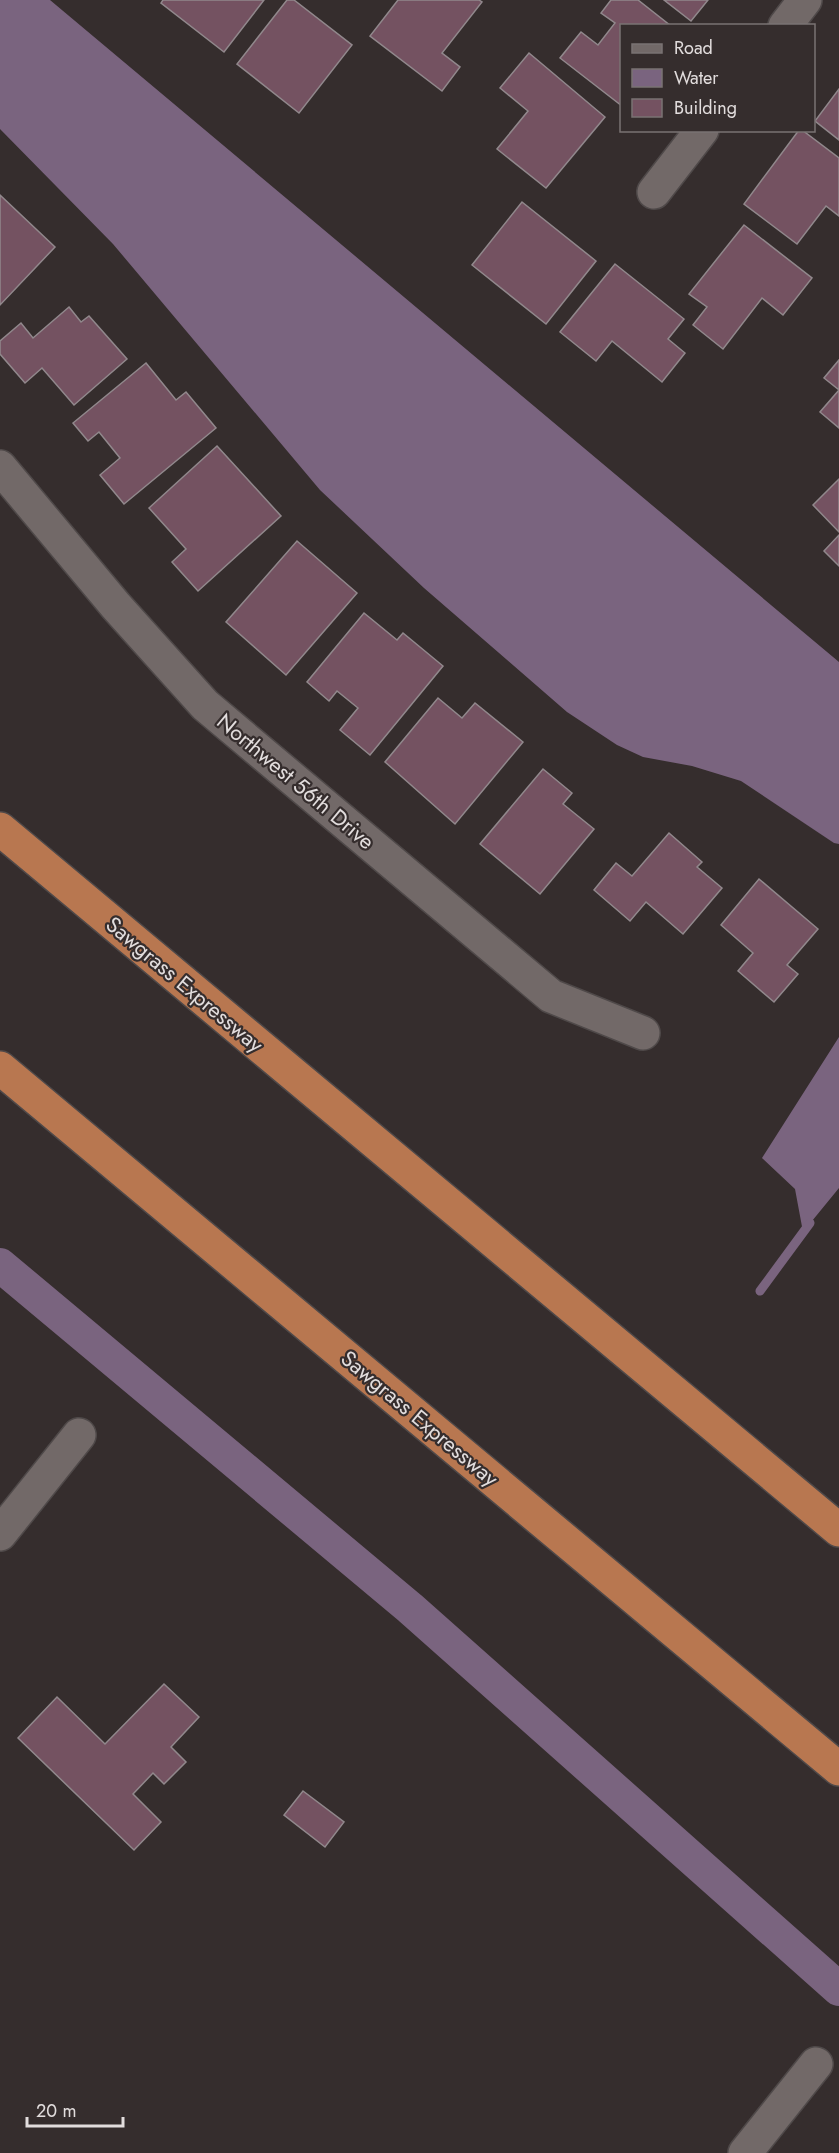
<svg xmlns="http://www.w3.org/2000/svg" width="839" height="2153" font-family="Jost,sans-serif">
  <rect width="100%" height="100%" fill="#352d2d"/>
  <g fill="#7a647f">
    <path d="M 0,0 L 50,0 L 839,662 L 839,844 L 834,843 L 741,781 L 692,766 L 643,757 L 617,745 L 567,712 L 424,588 L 320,490 L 113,244 L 0,129 Z"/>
    <path d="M 839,1037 L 839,1188 L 803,1232 L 795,1189 L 762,1158 Z"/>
  </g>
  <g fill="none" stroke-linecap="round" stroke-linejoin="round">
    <path stroke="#7a647f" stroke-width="9" d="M 760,1291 L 810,1223"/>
    <path stroke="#7a647f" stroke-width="34" d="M 0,1265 L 410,1608 L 839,1989"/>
  </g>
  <g fill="#745261" stroke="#91888c" stroke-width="1.5">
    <path d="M 163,0 L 264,0 L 224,52 L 161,3 Z"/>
    <path d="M 287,0 L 294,0 L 352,45 L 299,113 L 237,64 Z"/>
    <path d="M 398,0 L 479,0 L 482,2 L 442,53 L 460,67 L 442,91 L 370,36 Z"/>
    <path d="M 611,0 L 638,0 L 671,26 L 622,26 L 622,106 L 560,58 L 581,32 L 598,45 L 615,23 L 601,13 Z"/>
    <path d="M 664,0 L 708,0 L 691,21 Z"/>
    <path d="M 529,53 L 605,117 L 546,188 L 497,149 L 528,111 L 500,88 Z"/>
    <path d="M 839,89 L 839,140 L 815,121 Z"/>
    <path d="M 799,130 L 802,130 L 839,158 L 839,216 L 826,206 L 797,244 L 744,204 Z"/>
    <path d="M 0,195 L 55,247 L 0,305 Z"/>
    <path d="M 522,202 L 596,261 L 546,324 L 472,265 Z"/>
    <path d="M 744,225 L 812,278 L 783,315 L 762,298 L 723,349 L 693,325 L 707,307 L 689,294 Z"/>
    <path d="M 615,264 L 684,319 L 668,339 L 685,353 L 662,382 L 612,341 L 596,361 L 560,332 Z"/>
    <path d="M 69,307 L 81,322 L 89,316 L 127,359 L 74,405 L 42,368 L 25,383 L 0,354 L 0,341 L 21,323 L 33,338 Z"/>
    <path d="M 839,360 L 839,428 L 820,412 L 839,390 L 824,378 Z"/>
    <path d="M 146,363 L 176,400 L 186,392 L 216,428 L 124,504 L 100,475 L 120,458 L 99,432 L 88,441 L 73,423 Z"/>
    <path d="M 217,446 L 281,516 L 198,591 L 172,562 L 186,549 L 149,508 Z"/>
    <path d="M 839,479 L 839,532 L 813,505 Z"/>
    <path d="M 839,535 L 839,566 L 824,551 Z"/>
    <path d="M 297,541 L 357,593 L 286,675 L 226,622 Z"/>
    <path d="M 364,613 L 397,640 L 403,633 L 443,666 L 370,755 L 340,730 L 358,708 L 337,691 L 329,701 L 307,682 Z"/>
    <path d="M 438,698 L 462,718 L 475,703 L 523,742 L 455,824 L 385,762 Z"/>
    <path d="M 543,769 L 572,793 L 563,804 L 594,829 L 540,894 L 480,844 Z"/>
    <path d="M 669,833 L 702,862 L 697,867 L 722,888 L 683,934 L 646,902 L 630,921 L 594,890 L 616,863 L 632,876 Z"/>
    <path d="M 759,879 L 818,929 L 787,965 L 798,974 L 774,1002 L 738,971 L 753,953 L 721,925 Z"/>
    <path d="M 164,1684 L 199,1717 L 171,1747 L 186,1762 L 164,1784 L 153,1773 L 133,1794 L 161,1822 L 134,1850 L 18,1738 L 57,1697 L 105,1744 Z"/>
    <path d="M 303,1791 L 344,1822 L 325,1847 L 284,1815 Z"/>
  </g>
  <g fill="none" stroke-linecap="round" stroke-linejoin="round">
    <defs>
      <g id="minor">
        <path d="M 785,26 L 805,0"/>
        <path d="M 654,192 L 702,130"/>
        <path d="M 0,467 L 116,606 L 205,705 L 551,996 L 643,1033"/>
        <path d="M 0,1534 L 79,1435"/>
        <path d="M 745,2153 L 816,2064"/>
      </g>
      <g id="motorway">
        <path d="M 0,829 L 839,1530"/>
        <path d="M 0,1068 L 839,1769"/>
      </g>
    </defs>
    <use href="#minor" stroke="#4f4949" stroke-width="36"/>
    <use href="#motorway" stroke="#4f4949" stroke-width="36"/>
    <use href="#minor" stroke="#726968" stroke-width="33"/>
    <use href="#motorway" stroke="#b87750" stroke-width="33"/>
  </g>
  <g text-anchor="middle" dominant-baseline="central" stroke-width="4.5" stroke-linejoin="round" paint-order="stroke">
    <g font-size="22" fill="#e2dddd" stroke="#352d2d">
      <text transform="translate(296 781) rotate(40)">Northwest 56th Drive</text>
      <text transform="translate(185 984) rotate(40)">Sawgrass Expressway</text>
      <text transform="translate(420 1418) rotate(40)">Sawgrass Expressway</text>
    </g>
  </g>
  <rect x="620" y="24" width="195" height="108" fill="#352d2d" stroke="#7a7373" stroke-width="1.5"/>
  <rect x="632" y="44" width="30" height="9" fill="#726968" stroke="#7a7373" stroke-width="1.5"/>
  <text x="674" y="54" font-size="18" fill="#e2dddd">Road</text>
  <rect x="632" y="69" width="30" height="18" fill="#7a647f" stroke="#7a7373" stroke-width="1.5"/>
  <text x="674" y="84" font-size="18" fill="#e2dddd">Water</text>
  <rect x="632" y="99" width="30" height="18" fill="#745261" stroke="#7a7373" stroke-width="1.5"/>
  <text x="674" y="114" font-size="18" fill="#e2dddd">Building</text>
  <path d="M27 2117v9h96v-9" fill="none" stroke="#e2dddd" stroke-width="3"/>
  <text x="36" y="2117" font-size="18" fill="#e2dddd" stroke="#352d2d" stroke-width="4.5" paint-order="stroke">20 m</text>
</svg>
